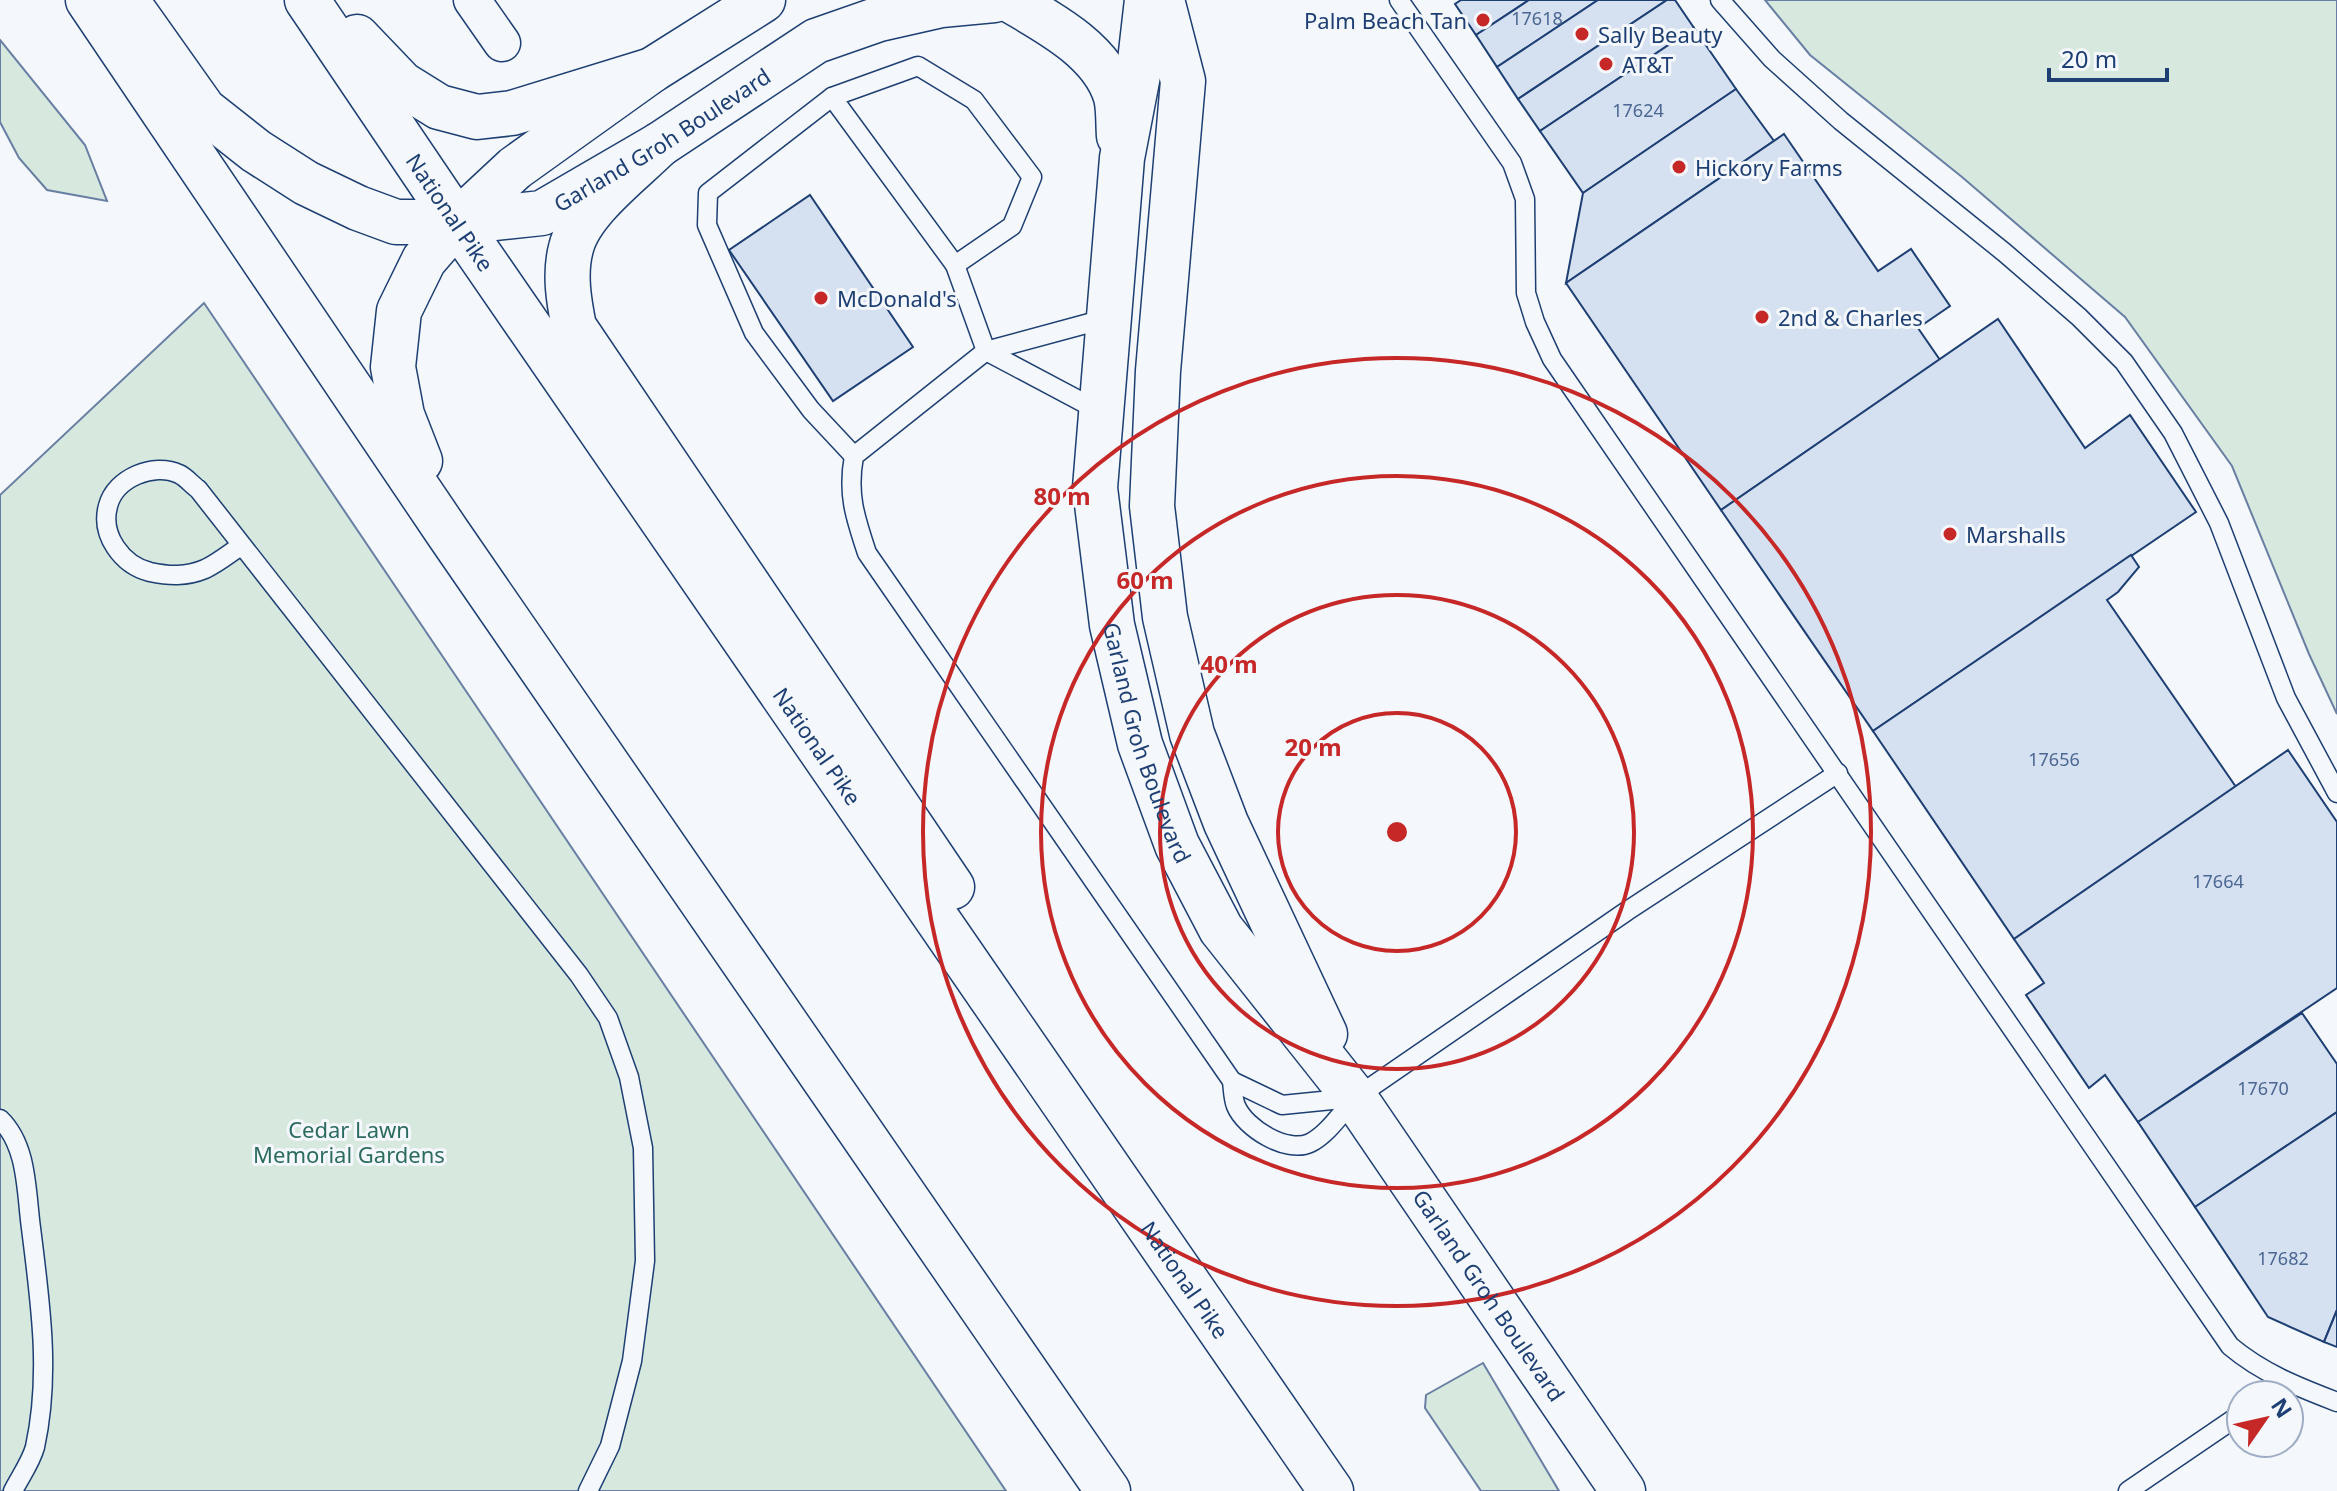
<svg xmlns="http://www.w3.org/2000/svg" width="2337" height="1491" font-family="'Noto Sans',sans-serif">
  <rect width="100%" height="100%" fill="#f4f7fb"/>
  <g fill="#d7e8df" stroke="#687fa3" stroke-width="2">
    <path d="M 1765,0 L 2337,0 L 2337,714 L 2309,654 L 2232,466 L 2125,317 L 1962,177 L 1810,55 Z"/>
    <path d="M 0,40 L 85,145 L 107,201 L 47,190 L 19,158 L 0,122 Z"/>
    <path d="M 204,303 L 1006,1491 L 0,1491 L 0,495 Z"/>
    <path d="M 1483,1363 L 1559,1491 L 1481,1491 L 1425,1408 L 1426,1395 Z"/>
  </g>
  <g fill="#d5e0f0" stroke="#1d3f73" stroke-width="2">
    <path d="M 1461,0 L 1529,0 L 1476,35 L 1455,4 Z"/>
    <path d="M 1529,0 L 1598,0 L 1497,67 L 1476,35 Z"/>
    <path d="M 1598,0 L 1667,0 L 1518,99 L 1497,67 Z"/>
    <path d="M 1667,0 L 1675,0 L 1694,28 L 1540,131 L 1518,99 Z"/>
    <path d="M 1694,28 L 1736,89 L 1583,193 L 1540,131 Z"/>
    <path d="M 1736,89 L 1774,141 L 1566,283 L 1583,193 Z"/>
    <path d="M 1784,134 L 1878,271 L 1911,249 L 1950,306 L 1918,328 L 1940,360 L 1721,510 L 1566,283 Z"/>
    <path d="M 810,195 L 913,347 L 833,401 L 729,250 Z"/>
    <path d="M 1998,319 L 2085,448 L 2130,415 L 2196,512 L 1873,731 L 1721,510 Z"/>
    <path d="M 2131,555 L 2139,567 L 2118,592 L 2107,600 L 2236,787 L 2014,939 L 1873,731 Z"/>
    <path d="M 2288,750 L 2337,822 L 2337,988 L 2138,1122 L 2105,1075 L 2089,1088 L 2026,995 L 2044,983 L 2014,939 Z"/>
    <path d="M 2302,1013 L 2337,1064 L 2337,1112 L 2195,1207 L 2138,1122 Z"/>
    <path d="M 2337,1112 L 2337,1310 L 2324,1342 L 2268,1317 L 2195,1207 Z"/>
    <path d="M 2337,1310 L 2337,1347 L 2324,1342 Z"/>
  </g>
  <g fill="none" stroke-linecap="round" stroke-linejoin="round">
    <defs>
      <g id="service">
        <path d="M 1399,0 L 1512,163 L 1525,199 L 1526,293 L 1535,322 L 1552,359 L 2230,1346 C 2262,1373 2298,1387 2337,1402"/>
        <path d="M 1720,0 L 1772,59 L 1841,121 L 2005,253 L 2079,317 L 2124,362 L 2173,433 L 2219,523 L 2286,698 L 2337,793"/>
        <path d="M 832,97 L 955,265 L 986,351 L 1101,412"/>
        <path d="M 1108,318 L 986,351 L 854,456 C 847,494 855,517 867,553 L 1232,1081 C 1233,1089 1233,1099 1236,1106 C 1245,1128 1287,1154 1310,1143 C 1328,1134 1342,1112 1355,1098 L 1627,911 L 1838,773"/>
        <path d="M 854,456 L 811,410 L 754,333 L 707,225 L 708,193 L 832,97 L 918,66 L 974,100 L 1032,177 L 1012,226 L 955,265"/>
        <path d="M 242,545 C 230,553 218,563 205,569 C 186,577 169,576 150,572 C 122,565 100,535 108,506 C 115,478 154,462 179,474 C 186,477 192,485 198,489 L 579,975 L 608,1018 L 629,1077 L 643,1148 L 645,1261 L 632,1361 L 610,1446 L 588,1491"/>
        <path d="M 1232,1081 L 1282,1105 L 1352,1098"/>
        <path d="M 0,1119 C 28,1146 26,1192 31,1228 C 40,1301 51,1374 35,1447 C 31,1462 20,1477 13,1491"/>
        <path d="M 2269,1395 L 2287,1382"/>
        <path d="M 2128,1491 L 2241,1414"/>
      </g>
      <path id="minor" d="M 472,0 L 502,43"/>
      <g id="tertiary">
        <path d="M 1010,0 C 1048,22 1103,51 1116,97 C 1119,109 1118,123 1119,136"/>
        <path id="s1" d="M 1147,0 L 1139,70 L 1122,158 L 1095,488 L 1112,625 L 1140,744 L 1177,845 L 1221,929 L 1355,1098 L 1623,1491"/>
        <path d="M 1162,0 L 1183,81 L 1158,371 L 1152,506 L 1165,617 L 1192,734 L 1226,823 L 1325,1034"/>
        <path id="s2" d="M 457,222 L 542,213 L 659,145 L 816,41 L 879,19 L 941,5 L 994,0"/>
        <path d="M 457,222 L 515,168 L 652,70 L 763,0"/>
      </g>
      <g id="primary">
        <path d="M 88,0 L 448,533 L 1108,1491"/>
        <path d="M 126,0 L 204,110 L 256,151 L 306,183 L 358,208 L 396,222 L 457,222"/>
        <path id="s3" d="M 307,0 L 457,222 L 1331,1491"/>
        <path d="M 357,37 L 402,84 L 439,107 L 477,117 L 512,113 L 652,70"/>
        <path d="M 659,145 C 632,172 580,210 571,248 C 564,274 569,302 574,327 L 952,887"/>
        <path d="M 420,461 L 402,415 L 393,367 L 399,311 L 424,260 L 457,222"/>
      </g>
    </defs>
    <use href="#service" stroke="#1d3f73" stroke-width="21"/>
    <use href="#minor" stroke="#1d3f73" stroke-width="39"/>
    <use href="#tertiary" stroke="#1d3f73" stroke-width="47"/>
    <use href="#primary" stroke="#1d3f73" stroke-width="47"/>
    <use href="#service" stroke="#f4f7fb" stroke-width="18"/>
    <use href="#minor" stroke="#f4f7fb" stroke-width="36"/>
    <use href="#tertiary" stroke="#f4f7fb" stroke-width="44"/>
    <use href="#primary" stroke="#f4f7fb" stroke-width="44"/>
  </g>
  <g fill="none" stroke="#c62828" stroke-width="4">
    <circle cx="1397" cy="832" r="119"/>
    <circle cx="1397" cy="832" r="237"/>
    <circle cx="1397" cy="832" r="356"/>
    <circle cx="1397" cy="832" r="474"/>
  </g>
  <g fill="#c62828" stroke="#f4f7fb" stroke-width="3">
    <circle cx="1483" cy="20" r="8"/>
    <circle cx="1582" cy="34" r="8"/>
    <circle cx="1606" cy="64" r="8"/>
    <circle cx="1679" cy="167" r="8"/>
    <circle cx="821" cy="298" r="8"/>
    <circle cx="1762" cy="317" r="8"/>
    <circle cx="1950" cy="534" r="8"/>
  </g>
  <g text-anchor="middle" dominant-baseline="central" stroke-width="6" stroke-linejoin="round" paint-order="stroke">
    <g font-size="18" fill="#4b6792">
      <text x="1537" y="18">17618</text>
      <text x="1638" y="110">17624</text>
      <text x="2054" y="759">17656</text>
      <text x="2218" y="881">17664</text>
      <text x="2263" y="1088">17670</text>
      <text x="2283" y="1258">17682</text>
    </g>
    <g font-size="22" fill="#1d3f73" stroke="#f4f7fb" text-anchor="start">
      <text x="1467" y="20" text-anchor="end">Palm Beach Tan</text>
      <text x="1598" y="34">Sally Beauty</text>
      <text x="1622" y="64">AT&amp;T</text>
      <text x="1695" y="167">Hickory Farms</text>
      <text x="837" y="298">McDonald's</text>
      <text x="1778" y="317">2nd &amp; Charles</text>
      <text x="1966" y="534">Marshalls</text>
    </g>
    <g font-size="22" fill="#1d3f73" stroke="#f4f7fb">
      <text stroke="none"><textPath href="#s2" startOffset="226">Garland Groh Boulevard</textPath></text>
      <text stroke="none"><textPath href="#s3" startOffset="256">National Pike</textPath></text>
      <text stroke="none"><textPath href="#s1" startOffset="752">Garland Groh Boulevard</textPath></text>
      <text stroke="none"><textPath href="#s3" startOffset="904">National Pike</textPath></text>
      <text stroke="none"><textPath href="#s3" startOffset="1552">National Pike</textPath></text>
      <text stroke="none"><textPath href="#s1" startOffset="1408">Garland Groh Boulevard</textPath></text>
    </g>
    <g font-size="22" fill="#2c6c60" stroke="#f4f7fb">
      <text x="349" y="1129">Cedar Lawn<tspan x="349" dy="25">Memorial Gardens</tspan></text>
    </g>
  </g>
  <circle cx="1397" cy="832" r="12" fill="#c62828" stroke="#f4f7fb" stroke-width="4"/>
  <g font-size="24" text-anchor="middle" font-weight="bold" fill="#c62828" stroke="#f4f7fb" stroke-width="6" stroke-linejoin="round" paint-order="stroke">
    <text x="1062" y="505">80 m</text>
    <text x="1145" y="589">60 m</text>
    <text x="1229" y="673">40 m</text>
    <text x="1313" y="756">20 m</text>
  </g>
  <g transform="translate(2265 1419) rotate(56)"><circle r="38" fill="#f4f7fb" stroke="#9eadc5" stroke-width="2"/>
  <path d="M0-6L14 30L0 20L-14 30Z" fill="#c62828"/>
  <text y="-12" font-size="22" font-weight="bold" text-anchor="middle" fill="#1d3f73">N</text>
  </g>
  <path d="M2049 68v12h118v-12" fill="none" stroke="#1d3f73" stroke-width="4"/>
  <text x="2061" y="68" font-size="24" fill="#1d3f73" stroke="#f4f7fb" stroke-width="6" paint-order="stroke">20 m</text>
</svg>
